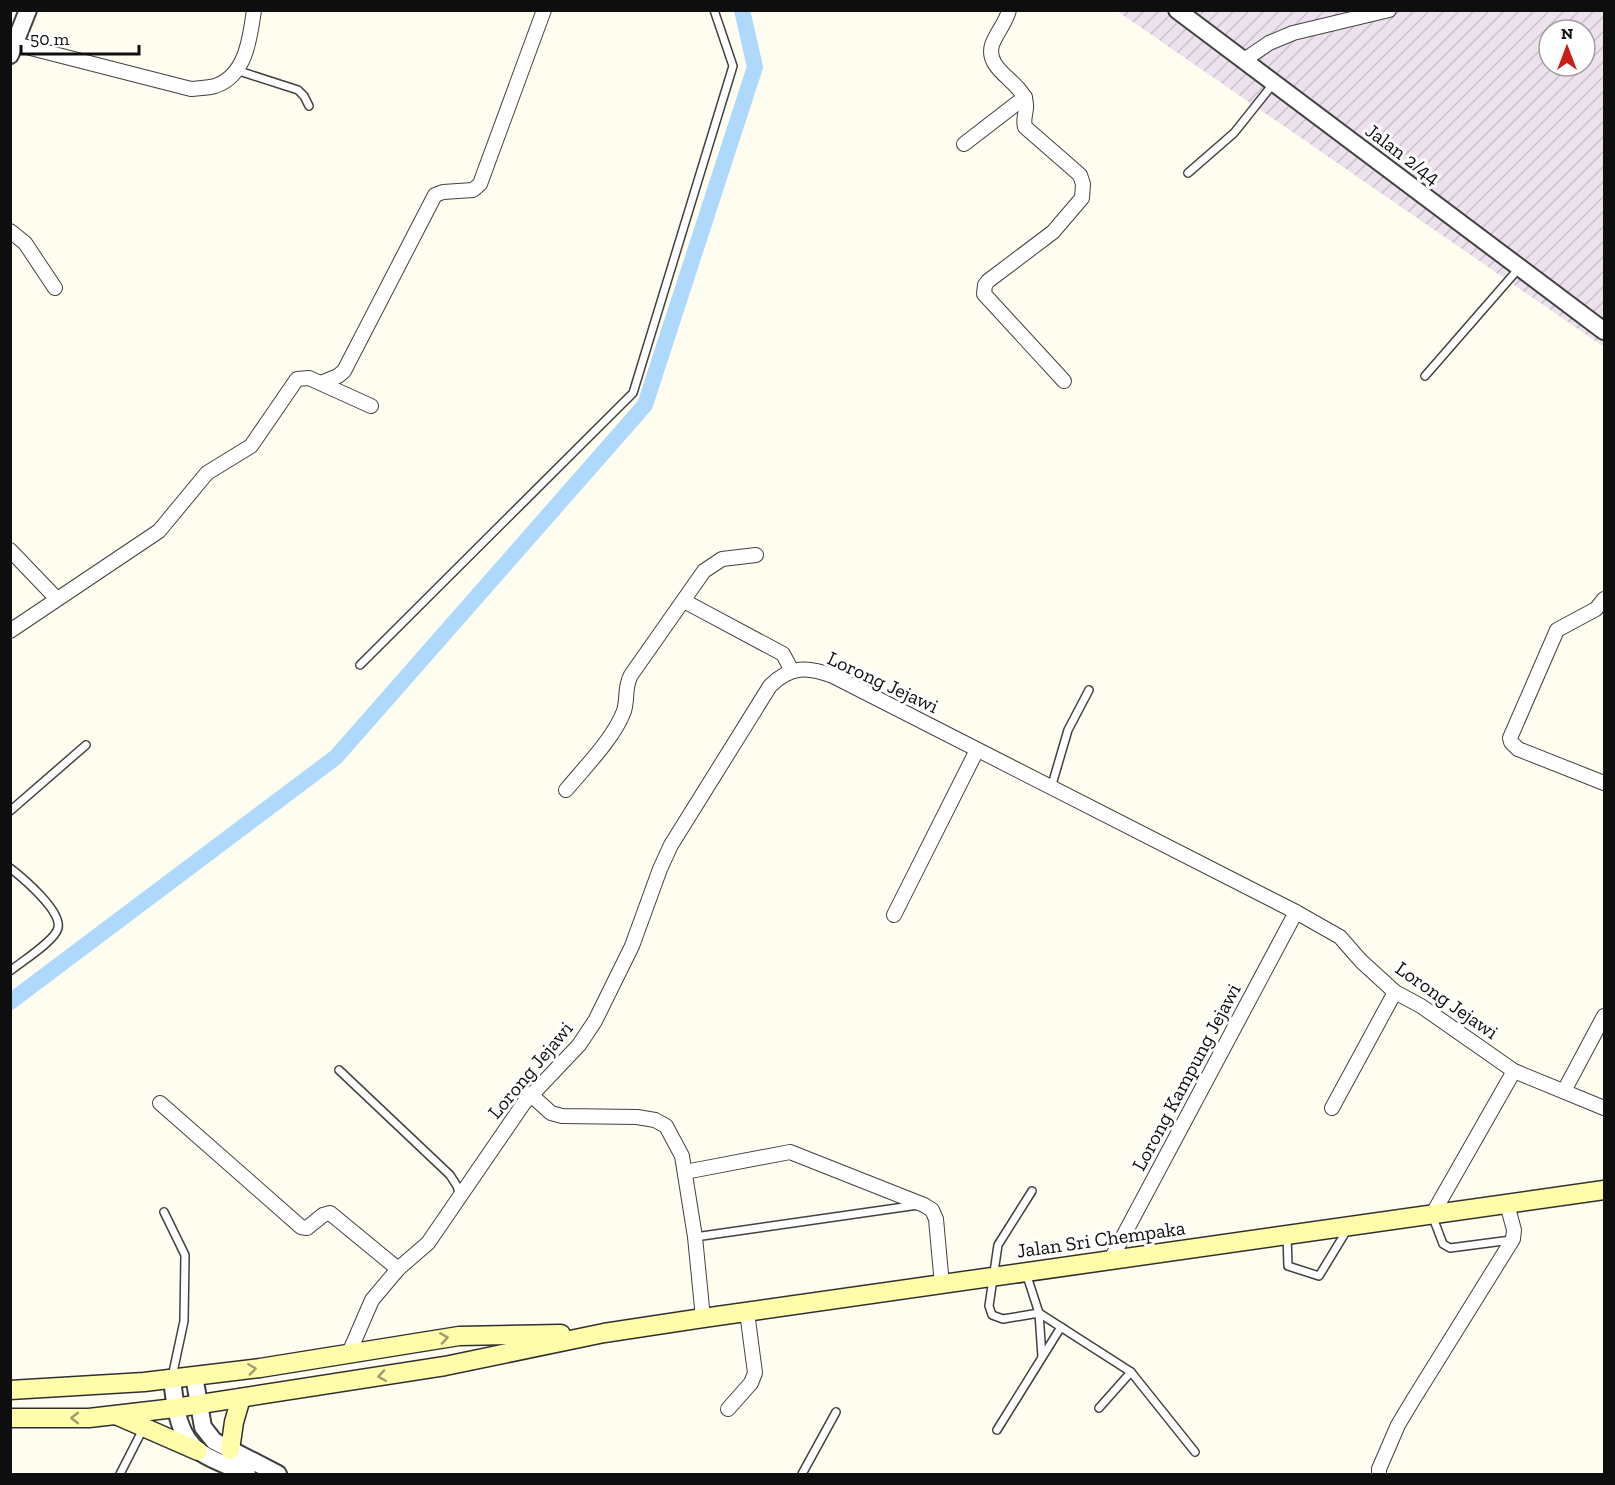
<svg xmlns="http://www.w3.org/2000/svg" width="1615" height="1485" font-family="'Zilla Slab',serif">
  <defs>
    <pattern id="industrial-furrows" width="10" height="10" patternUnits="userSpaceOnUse" patternTransform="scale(1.5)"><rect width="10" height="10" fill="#ede1ed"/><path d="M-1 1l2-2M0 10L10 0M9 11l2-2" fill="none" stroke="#cac0ca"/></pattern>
  </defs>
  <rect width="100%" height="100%" fill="#fffdef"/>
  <path fill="url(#industrial-furrows)" fill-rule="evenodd" d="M 1117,11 L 1604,11 L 1604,347 ZM 1549,30 L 1585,30 L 1585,66 L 1549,66 Z"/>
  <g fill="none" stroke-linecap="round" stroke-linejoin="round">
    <path stroke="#aed8fc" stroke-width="16" d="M 10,1002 L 336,757 L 645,405 L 755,67 L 742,10"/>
    <defs>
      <g id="service">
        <path d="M 236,70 L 298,90 L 304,96 L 309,106"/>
        <path d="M 1188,173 L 1234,133 L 1273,84"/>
        <path d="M 1425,376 L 1520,267"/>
        <path d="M 360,665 L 633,393 L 733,66 L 714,10"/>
        <path d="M 1051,788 L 1068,730 L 1089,690"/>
        <path d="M 10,811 L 86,745"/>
        <path d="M 10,868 C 23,878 62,911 58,928 C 55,941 21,962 10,971"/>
        <path d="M 339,1070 L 450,1175 L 457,1186 L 460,1196"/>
        <path d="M 1032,1191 L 998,1245 L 989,1306 L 992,1315 L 1003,1319 L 1039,1313 L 1042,1357"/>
        <path d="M 164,1212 L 185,1255 L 184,1321 L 172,1377"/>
        <path d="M 1432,1215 L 1443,1244 L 1450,1248 L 1511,1240"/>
        <path d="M 1287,1235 L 1288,1266 L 1319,1276 L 1347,1230"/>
        <path d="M 695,1237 L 918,1205"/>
        <path d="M 1026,1273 L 1039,1313 L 1131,1372 L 1195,1452"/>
        <path d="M 1099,1408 L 1131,1372"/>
        <path d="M 997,1430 L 1061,1327"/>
        <path d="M 120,1474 L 143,1429"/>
        <path d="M 802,1474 L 836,1412"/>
      </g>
      <g id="minor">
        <path d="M 1009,10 C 1006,23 996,33 992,45 C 985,69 1018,80 1025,99 C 1029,108 1022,117 1025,127 L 1080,175 L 1083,184 L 1082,198 L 1053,232 L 988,281 L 985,285 L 984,294 L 1064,381"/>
        <path d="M 15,44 L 191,89 C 199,88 208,88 215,86 C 246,76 250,38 254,10"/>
        <path d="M 1244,60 L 1269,43 L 1293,33 L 1389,10"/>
        <path d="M 964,144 L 1025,97"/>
        <path d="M 10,231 L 25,243 L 55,288"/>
        <path d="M 321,383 L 338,376 L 344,371 L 435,195 L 443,192 L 473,190 L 480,184 L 544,10"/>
        <path d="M 10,550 L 57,599"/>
        <path d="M 1604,599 L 1596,609 L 1557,630 L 1510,738 L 1511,742 L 1518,749 L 1604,783"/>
        <path d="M 684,601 L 783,654 L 792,671"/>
        <path d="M 10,631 L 159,531 L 207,473 L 251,446 L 297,379 L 309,378 L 371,406"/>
        <path d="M 566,790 C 585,767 614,738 624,711 C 628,698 624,688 631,675 L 704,571 L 722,559 L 756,555"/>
        <path d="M 894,915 L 977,750"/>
        <path d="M 1564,1091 L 1604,1016"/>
        <path d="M 530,1094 L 551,1113 L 562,1116 L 637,1117 L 655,1120 L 666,1126 L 682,1156 L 695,1237 L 703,1318"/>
        <path d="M 160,1103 L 301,1227 L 307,1228 L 323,1215 L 330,1213 L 398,1269"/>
        <path d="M 1332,1108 L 1395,992"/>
        <path d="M 685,1172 L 790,1152 L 924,1205 L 932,1210 L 936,1219 L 942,1285"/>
        <path d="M 1432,1215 L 1514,1071"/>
        <path d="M 1110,1261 L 1296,912"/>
        <path d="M 349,1353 L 372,1300 L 398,1269 L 428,1243 L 524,1103 L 579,1045 L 595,1021 L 632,946 L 660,869 L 671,845 L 770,686 C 790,666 807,666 833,676 L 1296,912 L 1340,937 L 1361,961 L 1395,992 L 1421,1006 L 1514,1071 L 1604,1108"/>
        <path d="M 728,1409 L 751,1383 L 755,1373 L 747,1312"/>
        <path d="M 1379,1474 L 1379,1469 L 1398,1425 L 1413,1400 L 1513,1239 L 1514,1230 L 1507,1204"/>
      </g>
      <g id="tertiary">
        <path d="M 1177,10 L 1604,331"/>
        <path d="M 10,55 L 28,10"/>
        <path d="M 194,1376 L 203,1427 L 214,1441 L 278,1474"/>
        <path d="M 172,1379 C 175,1404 177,1436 200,1452 C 213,1461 232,1467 247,1474"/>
      </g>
      <g id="secondary">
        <path d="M 10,1390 L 144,1382 L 260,1368 L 459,1336 L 561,1334"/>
        <path d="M 118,1416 L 198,1451"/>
        <path d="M 10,1418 L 89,1418 L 175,1408 L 445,1366 L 604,1333 L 703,1318 L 1604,1190"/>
        <path d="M 230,1450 L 234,1422 L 241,1398"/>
      </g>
    </defs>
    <use href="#service" stroke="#414141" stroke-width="10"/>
    <use href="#minor" stroke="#414141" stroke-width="16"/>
    <use href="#tertiary" stroke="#414141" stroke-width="20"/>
    <use href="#secondary" stroke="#303030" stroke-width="21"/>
    <use href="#service" stroke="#fff" stroke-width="7"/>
    <use href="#minor" stroke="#fff" stroke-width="14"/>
    <use href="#tertiary" stroke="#fff" stroke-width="16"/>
    <use href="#secondary" stroke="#fffdaa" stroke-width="18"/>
  </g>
  <defs><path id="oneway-chevron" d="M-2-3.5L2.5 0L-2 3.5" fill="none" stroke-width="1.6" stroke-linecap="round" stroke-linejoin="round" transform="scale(1.5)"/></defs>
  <g stroke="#9f9d6c">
    <use href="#oneway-chevron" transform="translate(444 1338) rotate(-9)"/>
    <use href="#oneway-chevron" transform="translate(252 1369) rotate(-8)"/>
    <use href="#oneway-chevron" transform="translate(382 1376) rotate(171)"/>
    <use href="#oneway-chevron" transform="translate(75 1418) rotate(180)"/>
  </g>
  <g text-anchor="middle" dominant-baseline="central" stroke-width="6" stroke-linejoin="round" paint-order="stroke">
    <g font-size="20" fill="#0e0e0e" stroke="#fff">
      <text transform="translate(1403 154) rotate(37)">Jalan 2/44</text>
      <text transform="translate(883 682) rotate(25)">Lorong Jejawi</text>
      <text transform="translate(1447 1000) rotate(35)">Lorong Jejawi</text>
      <text transform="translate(530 1070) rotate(-50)">Lorong Jejawi</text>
      <text transform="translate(1186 1077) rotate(-62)">Lorong Kampung Jejawi</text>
      <text transform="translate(1101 1239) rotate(-8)">Jalan Sri Chempaka</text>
    </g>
  </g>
  <rect width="1615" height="1485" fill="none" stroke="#0e0e0e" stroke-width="24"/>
  <g transform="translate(1567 48)"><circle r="28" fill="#ffffff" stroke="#9f9f9f" stroke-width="1.5"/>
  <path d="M0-4.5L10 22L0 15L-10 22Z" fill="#cc1e18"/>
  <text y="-9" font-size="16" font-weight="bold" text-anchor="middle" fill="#0e0e0e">N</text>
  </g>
  <path d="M21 45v9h118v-9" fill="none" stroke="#0e0e0e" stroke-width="3"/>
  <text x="30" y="45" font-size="18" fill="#0e0e0e" stroke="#ffffff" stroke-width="4.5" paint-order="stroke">50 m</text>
</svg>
